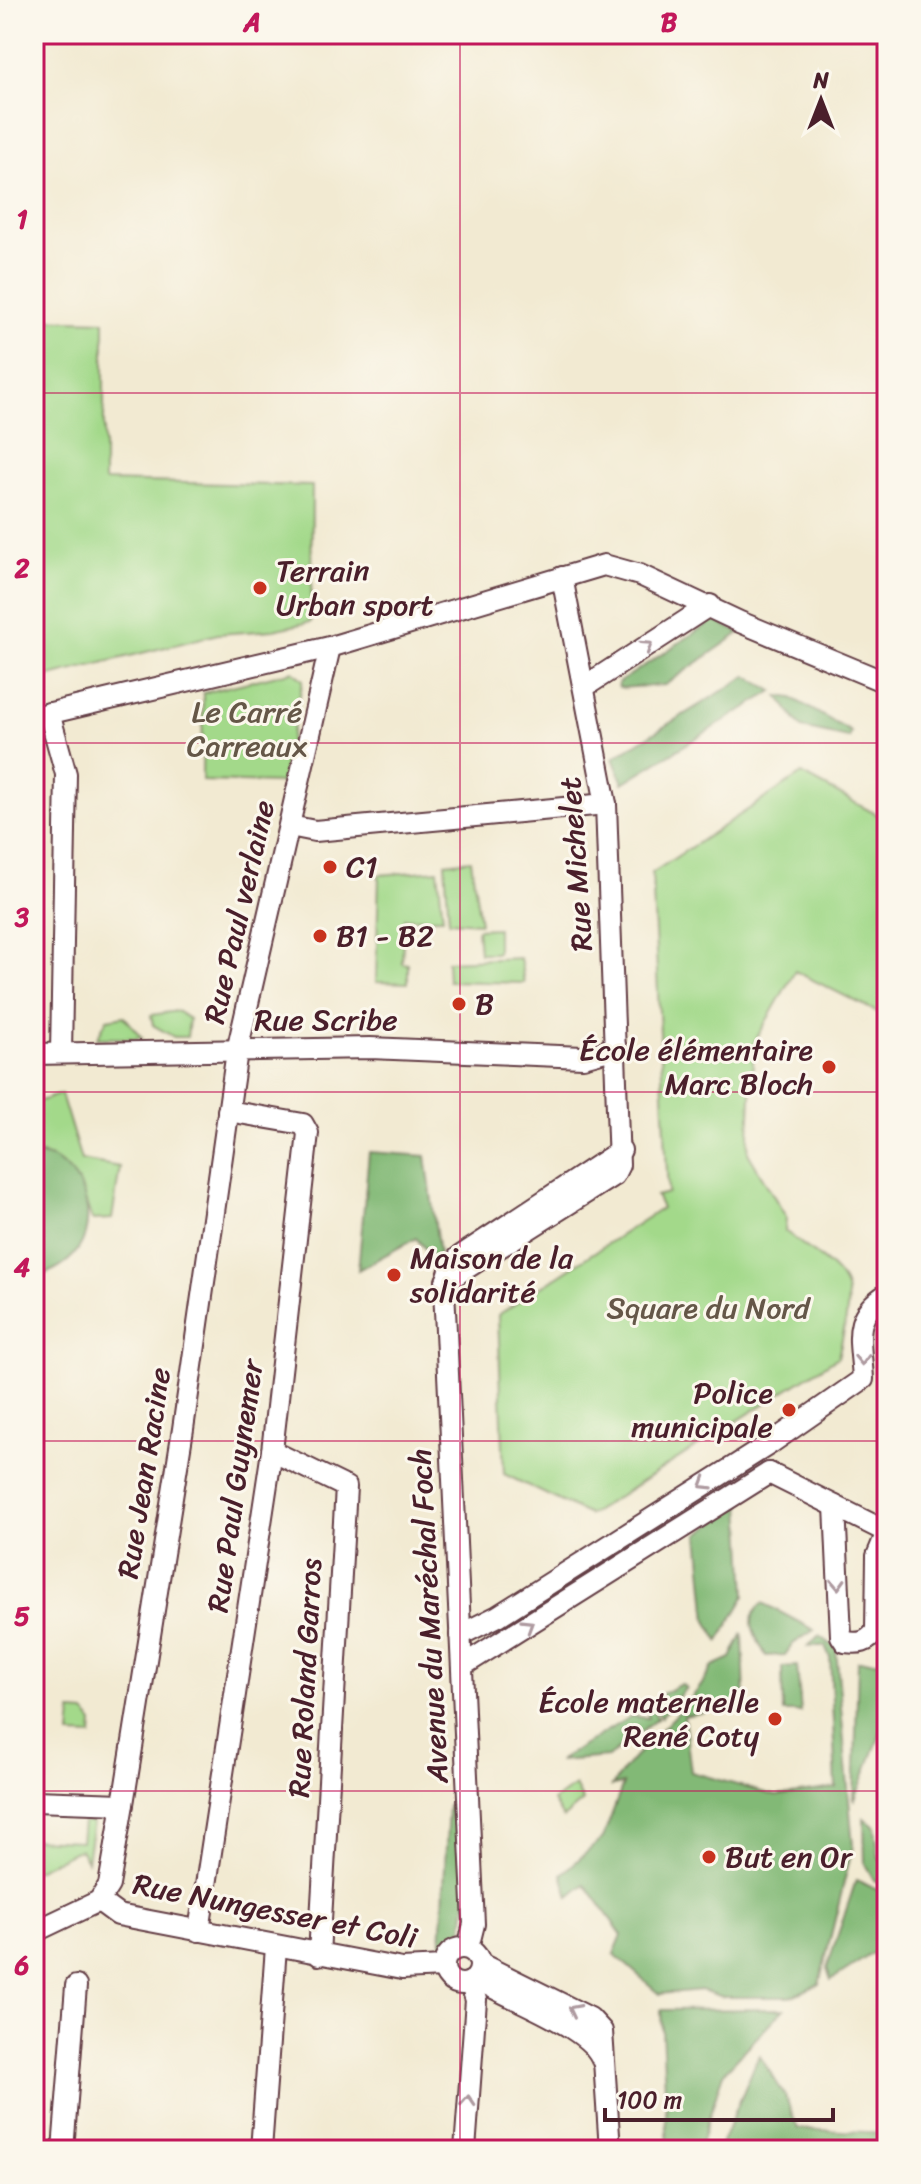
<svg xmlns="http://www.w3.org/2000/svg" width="921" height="2184" font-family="Sriracha,sans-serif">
  <rect width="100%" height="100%" fill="#fbf7ec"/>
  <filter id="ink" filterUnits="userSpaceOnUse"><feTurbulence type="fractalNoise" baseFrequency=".0125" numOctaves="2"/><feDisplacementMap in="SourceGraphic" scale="16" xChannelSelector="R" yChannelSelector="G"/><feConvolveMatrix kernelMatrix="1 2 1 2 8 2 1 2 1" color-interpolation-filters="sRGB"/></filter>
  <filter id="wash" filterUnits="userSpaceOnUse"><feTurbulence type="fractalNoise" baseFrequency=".006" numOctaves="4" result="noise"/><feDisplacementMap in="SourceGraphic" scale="32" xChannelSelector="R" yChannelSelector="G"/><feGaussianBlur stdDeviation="1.8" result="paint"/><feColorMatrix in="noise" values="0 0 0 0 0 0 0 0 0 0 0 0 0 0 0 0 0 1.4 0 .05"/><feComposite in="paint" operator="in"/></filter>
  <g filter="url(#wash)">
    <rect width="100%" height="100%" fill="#f2ead2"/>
    <g fill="#a3d98a" stroke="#767c5a" stroke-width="2">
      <path d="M 34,319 L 104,321 L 104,481 L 312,486 L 311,622 L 273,630 L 218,634 L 34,680 Z"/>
      <path d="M 293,671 L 303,680 L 281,783 L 202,781 L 203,693 Z"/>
      <path d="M 802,774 L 887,820 L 887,1017 L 795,971 L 754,1043 L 748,1153 L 786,1217 L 785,1231 C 849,1282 858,1272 838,1357 L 589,1515 L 504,1474 L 498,1315 L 662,1208 L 656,1196 L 668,1193 L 652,873 Z"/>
      <path d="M 471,860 L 480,923 L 449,921 L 445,863 Z"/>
      <path d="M 438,870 L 443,918 L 404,918 L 402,963 L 408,964 L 408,983 L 376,982 L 379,875 Z"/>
      <path d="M 497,928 L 497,953 L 479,953 L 477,929 Z"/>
      <path d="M 520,958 L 524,983 L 448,981 L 447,961 Z"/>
      <path d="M 177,1011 L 189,1019 L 187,1037 L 174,1037 L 153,1025 L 151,1015 Z"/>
      <path d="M 124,1016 L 142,1038 L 97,1038 L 107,1019 Z"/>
      <path d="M 61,1094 L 81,1160 L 120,1167 L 112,1219 L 92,1220 L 80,1184 L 42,1154 L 34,1154 L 34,1103 Z"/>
      <path d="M 72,1712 L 85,1713 L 93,1723 L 92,1736 L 70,1735 Z"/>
      <path d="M 575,1786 L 583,1801 L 563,1818 L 553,1801 Z"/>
      <path d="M 83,1822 L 93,1822 L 87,1861 L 80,1849 L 34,1871 L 34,1839 L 81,1841 Z"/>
    </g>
    <g fill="#82b976" stroke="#666c50" stroke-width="2">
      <path d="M 714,620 L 740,633 L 665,685 L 619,688 L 618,683 Z"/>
      <path d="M 747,676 L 773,691 L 623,783 L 613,758 Z"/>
      <path d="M 778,696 L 792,698 L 851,732 L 849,738 L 802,728 Z"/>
      <path d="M 369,1152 L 426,1156 L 439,1254 L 431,1256 L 416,1238 L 358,1270 Z"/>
      <path d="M 34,1154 C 82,1157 104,1222 73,1256 C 61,1268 49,1273 34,1277 Z"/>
      <path d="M 741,1504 L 746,1595 L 719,1641 L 707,1621 L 699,1534 Z"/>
      <path d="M 763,1603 L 814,1630 L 793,1644 L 785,1655 L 766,1656 C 756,1636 742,1619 763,1603 Z"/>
      <path d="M 743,1633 L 745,1704 L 684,1716 L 691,1772 L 776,1796 L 836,1788 L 830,1657 L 825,1646 L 808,1646 L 820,1636 L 836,1648 L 853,1846 L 819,1984 L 790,1997 L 723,1997 L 701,1990 L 660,1994 L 614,1954 L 622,1935 L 585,1884 L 569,1897 L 562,1874 L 603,1838 L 623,1784 L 612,1786 C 641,1741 689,1713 713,1666 L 731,1658 Z"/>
      <path d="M 858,1661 L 887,1661 L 887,1717 L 854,1802 Z"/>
      <path d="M 797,1666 L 801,1712 L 783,1712 L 782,1667 Z"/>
      <path d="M 681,1684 L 686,1688 L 661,1717 L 654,1706 L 658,1696 Z"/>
      <path d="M 647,1703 L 658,1718 L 608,1757 L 558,1761 L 631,1716 L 648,1718 Z"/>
      <path d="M 448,1805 L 464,1812 L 468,1885 L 463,1929 L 441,1948 Z"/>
      <path d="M 864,1818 L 875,1827 L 879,1859 L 887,1861 L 887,1885 L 874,1880 L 865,1864 Z"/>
      <path d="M 856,1880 L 887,1894 L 887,1944 L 831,1980 L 827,1968 Z"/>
      <path d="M 784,2009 L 723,2073 L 699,2150 L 668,2150 L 661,2010 Z"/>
      <path d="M 759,2055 L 784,2094 L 798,2129 L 887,2133 L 887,2150 L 719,2150 Z"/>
    </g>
  </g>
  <g filter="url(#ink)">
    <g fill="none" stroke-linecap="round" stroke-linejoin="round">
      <defs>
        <g id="minor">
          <path d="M 584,687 L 710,605"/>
          <path d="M 49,713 L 66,774 L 61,1053"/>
          <path d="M 34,717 L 330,647 L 604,565 L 640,575 L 740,622 L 887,683"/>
          <path d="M 290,826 L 315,831 L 606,804"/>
          <path d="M 34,1054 L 370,1048 L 583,1057 L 616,1048"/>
          <path d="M 446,1281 L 614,1175 L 619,1165 L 606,804 L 562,577"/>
          <path d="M 272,1451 L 346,1487 L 319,1955"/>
          <path d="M 769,1473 L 887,1532"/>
          <path d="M 835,1506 L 841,1636 L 845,1642 C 860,1644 867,1643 876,1631 L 877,1556 L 887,1532"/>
          <path d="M 460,1635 L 498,1616 L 771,1443 L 863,1379 C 861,1340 850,1317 887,1294"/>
          <path d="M 462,1666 L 769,1473"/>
          <path d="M 34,1801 L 123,1804"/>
          <path d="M 99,1901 L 109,1885 L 123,1804 L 183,1429 L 237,1051 L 330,647"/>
          <path d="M 99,1901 L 118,1915 L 402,1969 L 443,1967"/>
          <path d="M 199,1931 L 272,1451 L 308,1133 L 303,1124 L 228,1111"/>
          <path d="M 34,1932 L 99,1901"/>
          <circle cx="462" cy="1966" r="18"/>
          <path d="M 468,1948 L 474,1924 L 444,1289 L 452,1264 L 459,1257 L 621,1150"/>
          <path d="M 481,1964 L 590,2018 L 602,2031 L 610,2150"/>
          <path d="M 476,1978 C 507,1999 594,2027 603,2062"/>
          <path d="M 63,2150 L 76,1986"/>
          <path d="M 261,2150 L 276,1947"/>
          <path d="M 465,2150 L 476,2000 L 470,1982"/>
        </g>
      </defs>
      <use href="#minor" stroke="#633d44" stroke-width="24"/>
      <use href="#minor" stroke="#fff" stroke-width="20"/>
    </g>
    <defs><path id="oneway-chevron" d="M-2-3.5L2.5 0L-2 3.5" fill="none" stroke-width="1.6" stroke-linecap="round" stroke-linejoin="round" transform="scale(2)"/></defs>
    <g stroke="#ae9aa0">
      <use href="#oneway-chevron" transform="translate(647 646) rotate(-33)"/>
      <use href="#oneway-chevron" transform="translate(862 1360) rotate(88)"/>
      <use href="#oneway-chevron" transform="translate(705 1484) rotate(148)"/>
      <use href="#oneway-chevron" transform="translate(838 1584) rotate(88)"/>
      <use href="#oneway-chevron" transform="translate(528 1625) rotate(-32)"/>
      <use href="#oneway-chevron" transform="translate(574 2010) rotate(-153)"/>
      <use href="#oneway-chevron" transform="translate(468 2101) rotate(-86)"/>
    </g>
  </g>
  <path fill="none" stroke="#c2185b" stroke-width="2" stroke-opacity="0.55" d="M 460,34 L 460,2150M 34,393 L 887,393M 34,743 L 887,743M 34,1092 L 887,1092M 34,1441 L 887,1441M 34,1791 L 887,1791"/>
  <g fill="#c8321e" stroke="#fbf7ec" stroke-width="3">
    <circle cx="260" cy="588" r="8"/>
    <circle cx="330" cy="867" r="8"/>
    <circle cx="320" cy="936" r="8"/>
    <circle cx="459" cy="1004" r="8"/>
    <circle cx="829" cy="1067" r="8"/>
    <circle cx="394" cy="1275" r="8"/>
    <circle cx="789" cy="1410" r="8"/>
    <circle cx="775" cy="1719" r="8"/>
    <circle cx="709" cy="1857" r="8"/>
  </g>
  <g text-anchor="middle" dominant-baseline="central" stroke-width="6" stroke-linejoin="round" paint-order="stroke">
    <g font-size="30" fill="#4a1f2b" stroke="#fbf7ec" text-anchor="start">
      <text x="276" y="571">Terrain<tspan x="276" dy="34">Urban sport</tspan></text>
      <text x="346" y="867">C1</text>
      <text x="336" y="936">B1 - B2</text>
      <text x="475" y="1004">B</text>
      <text x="813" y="1050" text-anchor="end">École élémentaire<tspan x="813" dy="34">Marc Bloch</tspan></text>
      <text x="410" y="1258">Maison de la<tspan x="410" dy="34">solidarité</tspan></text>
      <text x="773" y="1393" text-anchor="end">Police<tspan x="773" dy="34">municipale</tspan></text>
      <text x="759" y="1702" text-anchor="end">École maternelle<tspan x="759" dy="34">René Coty</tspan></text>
      <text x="725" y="1857">But en Or</text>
    </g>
    <g font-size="30" fill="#655748" stroke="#fbf7ec">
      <text x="247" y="712">Le Carré<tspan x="247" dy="34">Carreaux</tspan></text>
      <text x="708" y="1308">Square du Nord</text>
    </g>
    <g font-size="30" fill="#4a1f2b" stroke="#fbf7ec">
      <text transform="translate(576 864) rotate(-94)">Rue Michelet</text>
      <text transform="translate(239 912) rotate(-77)">Rue Paul verlaine</text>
      <text x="326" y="1020">Rue Scribe</text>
      <text transform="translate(144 1473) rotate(-81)">Rue Jean Racine</text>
      <text transform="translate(235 1486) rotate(-82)">Rue Paul Guynemer</text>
      <text transform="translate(429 1616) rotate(-93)">Avenue du Maréchal Foch</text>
      <text transform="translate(305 1678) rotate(-87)">Rue Roland Garros</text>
      <text transform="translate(275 1911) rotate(11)">Rue Nungesser et Coli</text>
    </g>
  </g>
  <rect width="921" height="2184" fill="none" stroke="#fbf7ec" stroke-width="88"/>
  <g transform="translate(821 100)" stroke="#fbf7ec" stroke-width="6" paint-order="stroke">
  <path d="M0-6L14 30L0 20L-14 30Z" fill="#4a1f2b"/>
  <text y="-12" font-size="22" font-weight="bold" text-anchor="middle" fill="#4a1f2b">N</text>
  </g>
  <path d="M605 2108v12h228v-12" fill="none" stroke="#4a1f2b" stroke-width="4"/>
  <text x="617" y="2108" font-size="24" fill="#4a1f2b" stroke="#fbf7ec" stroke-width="6" paint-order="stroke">100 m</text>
  <rect x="44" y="44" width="833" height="2096" fill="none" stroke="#c2185b" stroke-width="3"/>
  <g font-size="26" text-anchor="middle" font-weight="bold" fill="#c2185b">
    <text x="252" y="31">A</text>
    <text x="669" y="31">B</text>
    <text x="22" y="228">1</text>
    <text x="22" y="577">2</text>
    <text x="22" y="926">3</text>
    <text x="22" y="1276">4</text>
    <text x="22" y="1625">5</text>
    <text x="22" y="1974">6</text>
  </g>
</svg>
